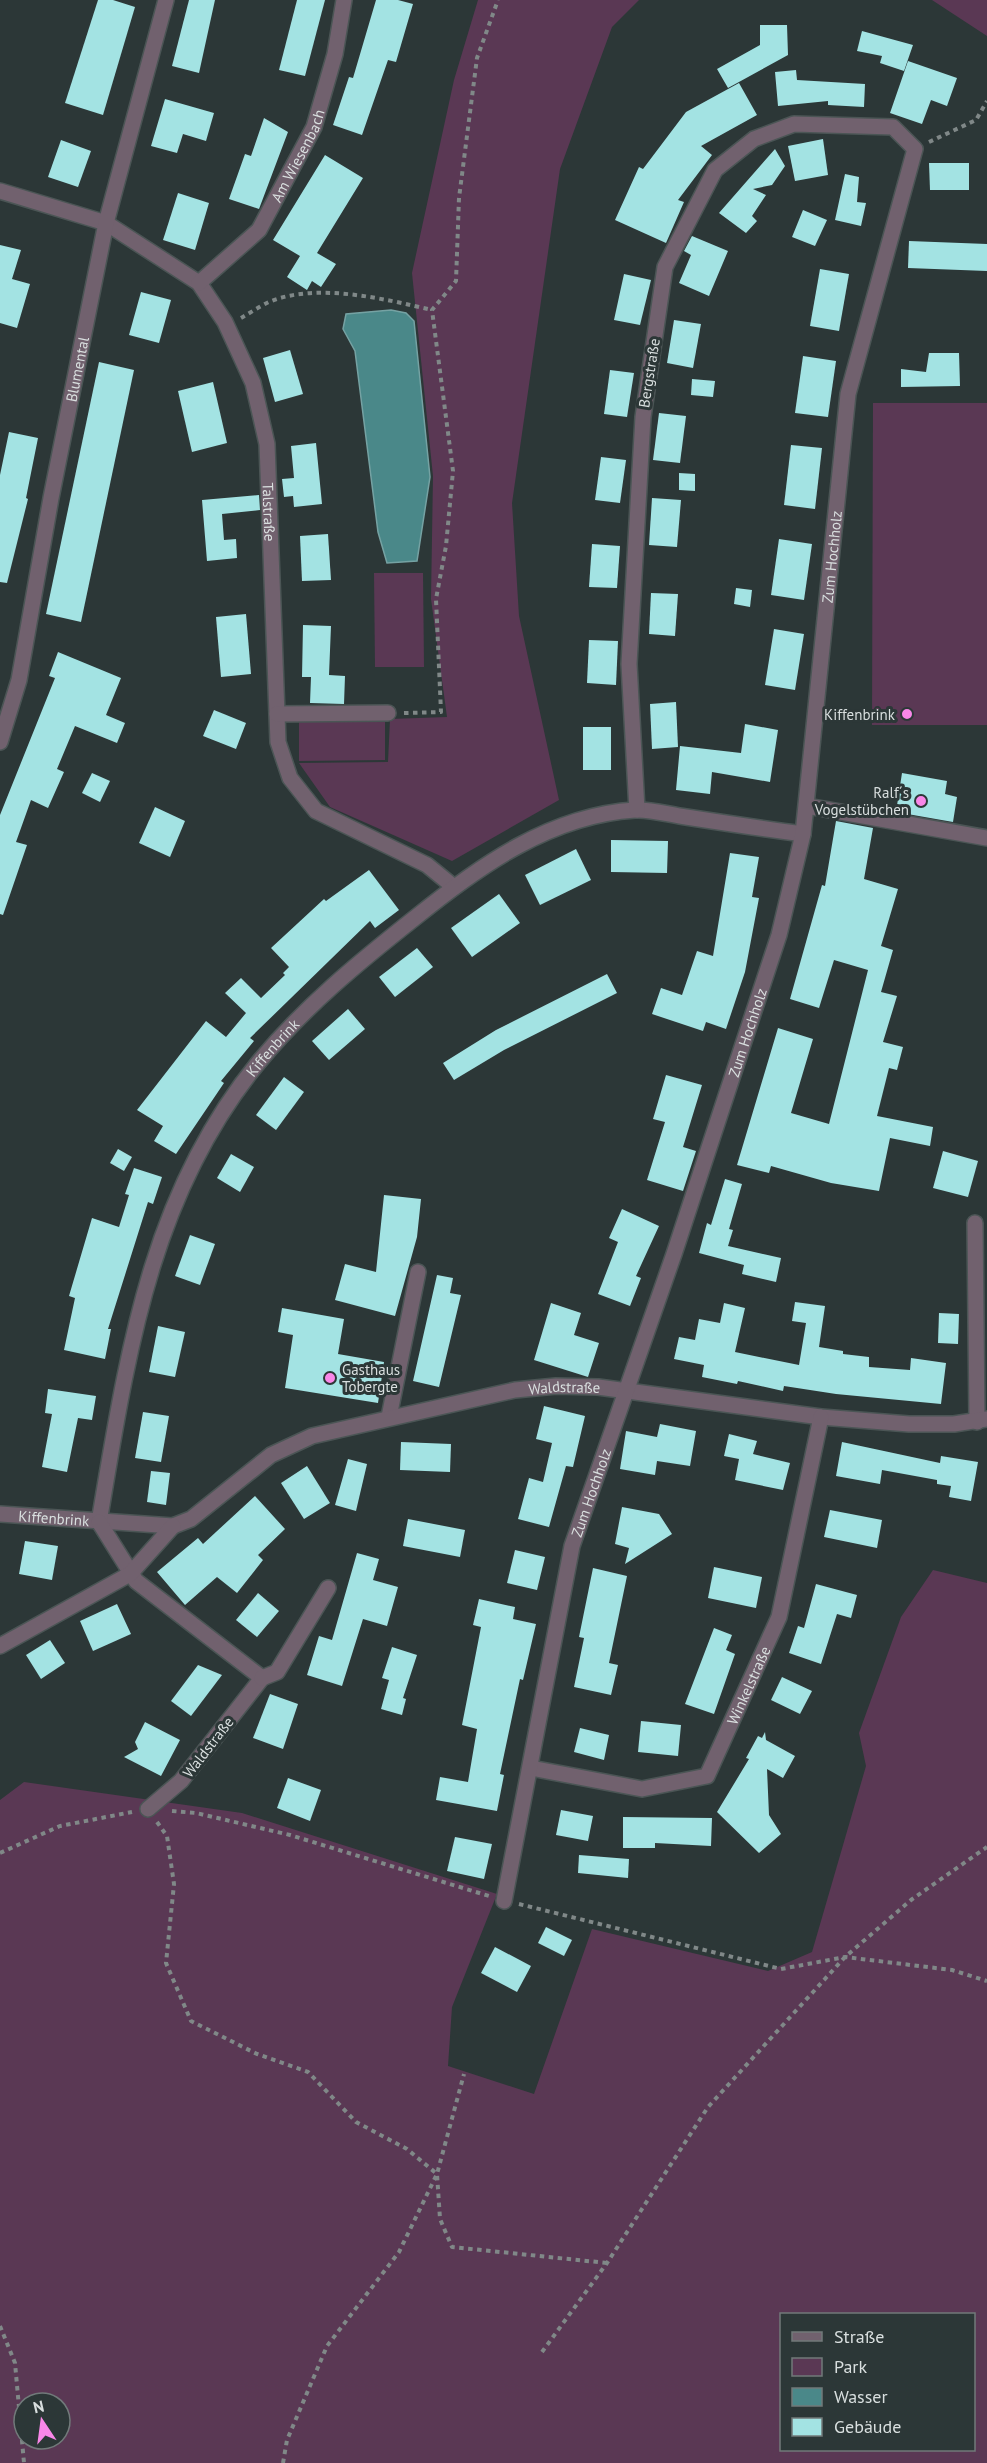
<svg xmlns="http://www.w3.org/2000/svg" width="987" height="2463" font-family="'PT Sans',sans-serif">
  <rect width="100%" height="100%" fill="#2c3737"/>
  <g fill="#5a3854" fill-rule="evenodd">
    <path d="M 478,0 L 639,0 L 612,27 L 560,169 L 512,503 L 519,616 L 559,800 L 452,861 L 330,807 L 299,763 L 388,762 L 390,719 L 447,717 L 431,599 L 433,476 L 412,273 L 454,80 Z"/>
    <path d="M 932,0 L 987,0 L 987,36 Z"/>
    <path d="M 873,403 L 987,403 L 987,725 L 872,725 Z"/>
    <path d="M 374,573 L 423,573 L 424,667 L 375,667 Z"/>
    <path d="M 385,719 L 385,760 L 299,761 L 299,720 Z"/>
    <path d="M 933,1570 L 987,1583 L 987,2463 L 0,2463 L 0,1800 L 24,1782 L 242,1813 L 497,1894 L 452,2007 L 448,2066 L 534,2094 L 592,1929 L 768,1971 L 812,1952 L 866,1766 L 859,1733 L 901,1617 ZM 782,2314 L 974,2314 L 974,2450 L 782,2450 ZM 24,2403 L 60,2403 L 60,2439 L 24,2439 Z"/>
  </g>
  <path fill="#4a8889" stroke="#75a2a3" stroke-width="1.5" d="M 391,310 L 406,313 L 414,321 L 430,477 L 417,561 L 387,563 L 378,532 L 355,351 L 343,329 L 346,314 Z"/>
  <g fill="#a3e3e3">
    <path d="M 98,0 L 113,0 L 135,7 L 103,115 L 65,103 Z"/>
    <path d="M 189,0 L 215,0 L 199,73 L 172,66 Z"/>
    <path d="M 297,0 L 325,0 L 305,76 L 279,70 Z"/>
    <path d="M 376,0 L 398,0 L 413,4 L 396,62 L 388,60 L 362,135 L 333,125 L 349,77 L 353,78 Z"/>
    <path d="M 760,25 L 787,25 L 788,55 L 728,88 L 717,69 L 760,45 Z"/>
    <path d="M 862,31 L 913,45 L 904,71 L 880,63 L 882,56 L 857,51 Z"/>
    <path d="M 908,61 L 957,78 L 947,106 L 931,100 L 922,124 L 890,113 Z"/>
    <path d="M 796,70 L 797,80 L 865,84 L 864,107 L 828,105 L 828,101 L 778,106 L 775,72 Z"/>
    <path d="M 739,83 L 757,115 L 701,146 L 712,155 L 678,200 L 684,202 L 666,243 L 615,220 L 639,167 L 643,169 L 686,112 Z"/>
    <path d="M 165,99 L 214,113 L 206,141 L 183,134 L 177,153 L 151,146 Z"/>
    <path d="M 264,118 L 288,132 L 259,209 L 229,199 L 245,154 L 251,156 Z"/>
    <path d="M 823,139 L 828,175 L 795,181 L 788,146 Z"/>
    <path d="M 61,140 L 91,151 L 78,187 L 48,177 Z"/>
    <path d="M 775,149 L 785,166 L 772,185 L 753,189 L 766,195 L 752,216 L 757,221 L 746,233 L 719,213 Z"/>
    <path d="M 325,155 L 363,178 L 317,253 L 336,264 L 321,287 L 312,281 L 307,290 L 287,277 L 300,256 L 273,240 Z"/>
    <path d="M 929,163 L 969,163 L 969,190 L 930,190 Z"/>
    <path d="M 845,174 L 859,177 L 857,202 L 866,203 L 861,226 L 835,220 Z"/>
    <path d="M 178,193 L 209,203 L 195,250 L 163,240 Z"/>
    <path d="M 803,210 L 827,220 L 815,246 L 792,237 Z"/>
    <path d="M 692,236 L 728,251 L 709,296 L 679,283 L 691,255 L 684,251 Z"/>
    <path d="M 909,241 L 987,244 L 987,271 L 908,268 Z"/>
    <path d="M 0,245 L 21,250 L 12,279 L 30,284 L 17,328 L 0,323 Z"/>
    <path d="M 820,269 L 849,274 L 839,331 L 810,326 Z"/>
    <path d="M 624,274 L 651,280 L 640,325 L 614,320 Z"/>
    <path d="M 141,292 L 171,300 L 159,343 L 129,335 Z"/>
    <path d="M 674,320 L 701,324 L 693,368 L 667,363 Z"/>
    <path d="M 290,350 L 303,394 L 275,402 L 263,358 Z"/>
    <path d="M 929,353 L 959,353 L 960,386 L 901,387 L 901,369 L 926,372 Z"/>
    <path d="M 803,356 L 836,361 L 828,417 L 795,413 Z"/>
    <path d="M 99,362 L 134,370 L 81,622 L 46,614 Z"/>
    <path d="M 610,370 L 634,373 L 627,417 L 604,414 Z"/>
    <path d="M 692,379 L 715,381 L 713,397 L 691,395 Z"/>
    <path d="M 213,382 L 227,443 L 192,452 L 178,391 Z"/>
    <path d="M 659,413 L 686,416 L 680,463 L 653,460 Z"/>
    <path d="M 9,432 L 38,438 L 26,498 L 28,499 L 7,583 L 0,582 L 0,475 Z"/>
    <path d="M 316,443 L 322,504 L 294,507 L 293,496 L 284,497 L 282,479 L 294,478 L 291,446 Z"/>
    <path d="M 791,445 L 822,448 L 815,509 L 784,505 Z"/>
    <path d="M 601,457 L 626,460 L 620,503 L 595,500 Z"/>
    <path d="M 679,473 L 695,474 L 695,491 L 679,490 Z"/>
    <path d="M 259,495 L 260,510 L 222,514 L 224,540 L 236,539 L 237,558 L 207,561 L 202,500 Z"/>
    <path d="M 652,498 L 681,500 L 677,547 L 649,545 Z"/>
    <path d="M 328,534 L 331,580 L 302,581 L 300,536 Z"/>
    <path d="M 779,539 L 812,544 L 804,600 L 771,595 Z"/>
    <path d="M 592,544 L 620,546 L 617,588 L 589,587 Z"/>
    <path d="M 736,588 L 752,590 L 750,607 L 734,604 Z"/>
    <path d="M 651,593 L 678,594 L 675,636 L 649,634 Z"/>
    <path d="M 246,614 L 251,674 L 221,677 L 216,617 Z"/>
    <path d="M 303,625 L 331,626 L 329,675 L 345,676 L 344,704 L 310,703 L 311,677 L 302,677 Z"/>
    <path d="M 774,629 L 804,634 L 795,690 L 765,685 Z"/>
    <path d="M 589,640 L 618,641 L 616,685 L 587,683 Z"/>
    <path d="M 58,652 L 121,678 L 106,715 L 125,723 L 117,743 L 75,726 L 57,769 L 64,772 L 48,808 L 31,800 L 16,842 L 27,845 L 3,915 L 0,914 L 0,815 L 55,678 L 49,676 Z"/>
    <path d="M 676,702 L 678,747 L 652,749 L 650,704 Z"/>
    <path d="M 214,710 L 246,723 L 236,749 L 203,736 Z"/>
    <path d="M 745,724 L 778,730 L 770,782 L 712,772 L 710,794 L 676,790 L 680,746 L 741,753 Z"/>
    <rect x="583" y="727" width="28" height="43"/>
    <path d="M 92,773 L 110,781 L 100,802 L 82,793 Z"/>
    <path d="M 902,773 L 947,781 L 945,794 L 957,797 L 953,822 L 896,812 Z"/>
    <path d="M 155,807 L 185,821 L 170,857 L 139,843 Z"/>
    <path d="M 836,821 L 873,828 L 864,879 L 898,889 L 881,946 L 893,950 L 881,992 L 897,996 L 883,1042 L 903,1047 L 897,1070 L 889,1068 L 877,1116 L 933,1127 L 930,1146 L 890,1138 L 879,1191 L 831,1183 L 771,1166 L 769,1173 L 737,1165 L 778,1028 L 813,1039 L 791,1113 L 829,1124 L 868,970 L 834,960 L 819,1008 L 790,999 L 822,885 L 825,886 Z"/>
    <path d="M 611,840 L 668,841 L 667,873 L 611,872 Z"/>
    <path d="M 576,849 L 591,880 L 540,905 L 525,875 Z"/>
    <path d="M 730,853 L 759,857 L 752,897 L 759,898 L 745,972 L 726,1029 L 706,1022 L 703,1031 L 652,1014 L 661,988 L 682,995 L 697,951 L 713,956 Z"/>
    <path d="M 369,870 L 399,910 L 375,928 L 370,921 L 250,1038 L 254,1041 L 221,1081 L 224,1083 L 176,1154 L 154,1141 L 163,1126 L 137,1110 L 206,1021 L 226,1037 L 246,1013 L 225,993 L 241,978 L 261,998 L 285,975 L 283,973 L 289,967 L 271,948 L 324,899 L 326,901 Z"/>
    <path d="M 499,894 L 520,923 L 472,957 L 451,928 Z"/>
    <path d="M 417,948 L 433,967 L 395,997 L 379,977 Z"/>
    <path d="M 607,974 L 617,993 L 504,1050 L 454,1080 L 443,1063 L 496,1030 Z"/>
    <path d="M 348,1009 L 365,1029 L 329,1060 L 312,1041 Z"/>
    <path d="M 666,1075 L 702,1085 L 683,1147 L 696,1151 L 683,1191 L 647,1180 L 665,1122 L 653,1119 Z"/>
    <path d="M 284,1077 L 304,1092 L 276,1130 L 256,1115 Z"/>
    <path d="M 118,1149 L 132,1157 L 124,1171 L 110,1163 Z"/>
    <path d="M 943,1151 L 978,1161 L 968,1197 L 933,1188 Z"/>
    <path d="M 231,1154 L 254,1167 L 240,1192 L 217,1178 Z"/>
    <path d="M 134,1168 L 162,1177 L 153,1204 L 148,1202 L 108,1329 L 111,1329 L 105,1359 L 64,1350 L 75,1298 L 69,1296 L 92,1218 L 119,1227 L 129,1195 L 125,1194 Z"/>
    <path d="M 725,1179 L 742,1184 L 729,1229 L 733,1230 L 728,1246 L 781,1258 L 776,1282 L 742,1274 L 744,1265 L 699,1253 L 707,1223 L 711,1225 Z"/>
    <path d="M 384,1195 L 421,1199 L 417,1237 L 395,1316 L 335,1300 L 345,1264 L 376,1272 Z"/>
    <path d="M 622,1209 L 659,1226 L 636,1276 L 641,1278 L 630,1306 L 598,1294 L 618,1242 L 609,1238 Z"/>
    <path d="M 190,1235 L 215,1244 L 200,1285 L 175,1276 Z"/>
    <path d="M 437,1275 L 453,1278 L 450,1293 L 461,1295 L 439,1387 L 413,1381 Z"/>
    <path d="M 795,1302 L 825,1306 L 819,1347 L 843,1351 L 843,1354 L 869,1357 L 869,1367 L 910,1370 L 911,1358 L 946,1363 L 941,1404 L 836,1394 L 784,1386 L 783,1391 L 738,1381 L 737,1384 L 702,1377 L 704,1365 L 674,1359 L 679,1337 L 695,1340 L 699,1319 L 720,1323 L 724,1303 L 745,1308 L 735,1352 L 799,1365 L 806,1323 L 792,1321 Z"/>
    <path d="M 551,1303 L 581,1313 L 574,1335 L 599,1343 L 588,1377 L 534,1360 Z"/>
    <path d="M 282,1308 L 344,1319 L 338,1354 L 384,1362 L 378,1403 L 285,1388 L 293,1335 L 278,1332 Z"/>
    <path d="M 939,1313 L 959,1314 L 958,1344 L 938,1343 Z"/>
    <path d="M 158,1326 L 185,1332 L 175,1377 L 149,1372 Z"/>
    <path d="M 48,1389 L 96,1396 L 92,1420 L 78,1418 L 67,1472 L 42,1467 L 52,1414 L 45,1413 Z"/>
    <path d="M 544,1406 L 585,1416 L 573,1467 L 566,1466 L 549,1527 L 518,1519 L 529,1478 L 543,1482 L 552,1443 L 536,1439 Z"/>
    <path d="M 143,1412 L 169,1416 L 161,1462 L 135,1458 Z"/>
    <path d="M 660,1424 L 696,1431 L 690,1466 L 657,1461 L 655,1475 L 620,1469 L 626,1431 L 657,1437 Z"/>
    <path d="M 729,1434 L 757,1441 L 753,1454 L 790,1463 L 783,1490 L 735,1480 L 739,1459 L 724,1456 Z"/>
    <path d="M 401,1442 L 451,1444 L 450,1472 L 400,1470 Z"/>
    <path d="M 842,1442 L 940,1463 L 941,1456 L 978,1462 L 971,1501 L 949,1497 L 951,1486 L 937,1484 L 937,1480 L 882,1470 L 880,1484 L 836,1476 Z"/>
    <path d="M 348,1459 L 367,1464 L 356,1511 L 335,1505 Z"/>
    <path d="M 307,1466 L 330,1503 L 304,1519 L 281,1483 Z"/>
    <path d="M 151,1471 L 170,1473 L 166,1505 L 147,1502 Z"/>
    <path d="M 255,1496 L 285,1529 L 258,1555 L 263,1560 L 237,1593 L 217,1577 L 185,1605 L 157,1572 L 198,1538 L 203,1544 Z"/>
    <path d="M 622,1507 L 659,1514 L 672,1534 L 625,1564 L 629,1548 L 615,1544 Z"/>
    <path d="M 830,1510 L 882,1520 L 877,1548 L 824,1537 Z"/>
    <path d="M 408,1519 L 465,1530 L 460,1557 L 403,1546 Z"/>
    <path d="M 25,1541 L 58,1546 L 52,1580 L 19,1574 Z"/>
    <path d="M 515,1550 L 545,1557 L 537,1590 L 507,1583 Z"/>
    <path d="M 357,1553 L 379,1559 L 373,1580 L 398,1587 L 387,1626 L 363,1619 L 342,1686 L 307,1675 L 319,1636 L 332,1640 Z"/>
    <path d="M 714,1567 L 762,1577 L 756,1608 L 708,1598 Z"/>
    <path d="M 593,1568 L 627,1576 L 609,1663 L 618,1665 L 611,1695 L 574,1687 L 584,1638 L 579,1637 Z"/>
    <path d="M 816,1584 L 857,1595 L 851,1618 L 837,1614 L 821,1664 L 789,1653 L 798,1626 L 804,1628 Z"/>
    <path d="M 258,1593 L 279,1611 L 257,1637 L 236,1620 Z"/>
    <path d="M 479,1599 L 515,1607 L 513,1619 L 536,1624 L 523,1680 L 520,1679 L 500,1774 L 504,1775 L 497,1811 L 436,1800 L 440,1777 L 468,1782 L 477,1729 L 462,1725 L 481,1627 L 473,1625 Z"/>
    <path d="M 117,1604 L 131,1634 L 93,1651 L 80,1621 Z"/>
    <path d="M 714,1628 L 732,1635 L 726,1650 L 735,1654 L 714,1714 L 685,1704 Z"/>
    <path d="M 50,1640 L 65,1663 L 41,1679 L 26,1655 Z"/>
    <path d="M 392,1647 L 417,1655 L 403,1698 L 406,1699 L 402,1715 L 381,1709 L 389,1680 L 382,1678 Z"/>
    <path d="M 198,1665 L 222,1675 L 191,1716 L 171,1701 Z"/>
    <path d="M 782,1677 L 812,1691 L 800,1714 L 771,1700 Z"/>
    <path d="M 270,1694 L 298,1704 L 283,1749 L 253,1738 Z"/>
    <path d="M 641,1721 L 681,1725 L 678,1756 L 638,1752 Z"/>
    <path d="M 145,1722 L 180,1740 L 161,1776 L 124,1757 L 138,1749 L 135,1742 Z"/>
    <path d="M 580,1728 L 609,1735 L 604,1760 L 574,1752 Z"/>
    <path d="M 765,1732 L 766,1740 L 795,1756 L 783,1778 L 767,1769 L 769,1815 L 781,1834 L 759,1853 L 717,1812 L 749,1759 L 746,1758 L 758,1736 L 762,1738 Z"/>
    <path d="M 288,1778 L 321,1790 L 310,1821 L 277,1808 Z"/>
    <path d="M 561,1810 L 593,1816 L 588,1841 L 556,1835 Z"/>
    <path d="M 623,1817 L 712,1818 L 711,1846 L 655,1843 L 655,1848 L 623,1848 Z"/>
    <path d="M 455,1837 L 492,1844 L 484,1879 L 447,1871 Z"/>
    <path d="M 579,1855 L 629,1859 L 628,1878 L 578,1873 Z"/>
    <path d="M 546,1927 L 572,1940 L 564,1956 L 538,1943 Z"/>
    <path d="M 495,1947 L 531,1966 L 517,1992 L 481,1973 Z"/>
  </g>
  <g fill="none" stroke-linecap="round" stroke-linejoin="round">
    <defs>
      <g id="minor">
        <path id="s1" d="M 0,191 L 106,223 L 199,283 L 225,322 L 253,383 L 267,444 L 278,742 L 290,778 L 316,811 L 427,865 L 454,887"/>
        <path id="s2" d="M 199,283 L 259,230 L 314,127 L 335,54 L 344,0"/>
        <path d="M 277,714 L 388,713"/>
        <path id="s3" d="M 0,742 L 19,680 L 51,498 L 106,223 L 166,0"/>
        <path d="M 807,806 L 987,838"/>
        <path d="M 975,1223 L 977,1422"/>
        <path d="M 389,1417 L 418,1272"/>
        <path id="s4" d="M 0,1514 L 173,1526 L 191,1519 L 271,1455 L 312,1436 L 515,1390 L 556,1386 L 598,1387 L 821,1417 L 909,1424 L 954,1424 L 987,1419"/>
        <path id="s5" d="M 99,1522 C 127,1358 149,1196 258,1063 C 304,1007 359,962 416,917 C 479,866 551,815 635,810 C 651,809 670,815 686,817 C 725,823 764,829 803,834"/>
        <path d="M 99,1522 L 136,1581 L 262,1678 L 181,1781 L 148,1809"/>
        <path d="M 0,1646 L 130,1574 L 173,1526"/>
        <path d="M 262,1678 L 277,1672 L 328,1588"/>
        <path id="s6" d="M 531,1768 L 642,1789 L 707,1776 L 779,1617 L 821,1417"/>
        <path id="s7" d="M 504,1901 L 572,1546 L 674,1254 L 779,935 L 803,834 L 848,394 L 915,149 L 893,127 L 794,124 L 754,139 L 715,170 L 665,267 L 643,417 L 629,664 L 637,810"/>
      </g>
    </defs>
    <use href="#minor" stroke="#4b5555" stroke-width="18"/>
    <g stroke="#808888" stroke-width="4" stroke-dasharray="4.5 4.5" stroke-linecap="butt">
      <path d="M 929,142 L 976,120 L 987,101"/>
      <path d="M 241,318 C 250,313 260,306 269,302 C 316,282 385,299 432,310"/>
      <path d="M 404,713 L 441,712 L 436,599 L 446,546 L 453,471 L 432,310 L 456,281 L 459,198 L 477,58 L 498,0"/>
      <path d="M 172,1811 L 196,1813 L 290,1835 L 489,1896"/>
      <path d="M 157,1822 L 167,1836 L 174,1884 L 166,1963 L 191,2021 L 257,2054 L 308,2072 L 356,2122 L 407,2149 L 437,2174 L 440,2219 L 452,2247 L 607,2263"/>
      <path d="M 0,1853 L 60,1826 L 132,1812"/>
      <path d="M 519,1904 L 781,1969 L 845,1957 L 952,1970 L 987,1981"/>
      <path d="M 0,2326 L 15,2363 L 24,2463"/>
      <path d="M 542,2352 L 607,2263 L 708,2107 L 845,1957 L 911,1900 L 987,1847"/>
      <path d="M 283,2463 L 287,2440 L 327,2346 L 399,2252 L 437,2174 L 464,2074"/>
    </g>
    <use href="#minor" stroke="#71616e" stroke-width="15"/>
  </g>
  <g fill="#f987e8" stroke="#2c3737" stroke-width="2">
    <circle cx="907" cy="714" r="6"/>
    <circle cx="921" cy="801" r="6"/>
    <circle cx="330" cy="1378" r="6"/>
  </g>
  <g text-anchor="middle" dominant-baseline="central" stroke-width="6" stroke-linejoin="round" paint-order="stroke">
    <g font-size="15" fill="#d9dfdf" stroke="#2c3737">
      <text stroke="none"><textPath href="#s2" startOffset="164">Am Wiesenbach</textPath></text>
      <text stroke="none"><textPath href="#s3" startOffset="381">Blumental</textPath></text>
      <text transform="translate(649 373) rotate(-81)">Bergstraße</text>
      <text stroke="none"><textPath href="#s1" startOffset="466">Talstraße</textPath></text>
      <text stroke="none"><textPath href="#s7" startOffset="1389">Zum Hochholz</textPath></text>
      <text stroke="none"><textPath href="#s7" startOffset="904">Zum Hochholz</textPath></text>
      <text stroke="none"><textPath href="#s5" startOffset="513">Kiffenbrink</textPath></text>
      <text stroke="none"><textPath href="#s4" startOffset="598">Waldstraße</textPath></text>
      <text stroke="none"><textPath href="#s7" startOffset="418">Zum Hochholz</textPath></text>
      <text stroke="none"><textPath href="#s4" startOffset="54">Kiffenbrink</textPath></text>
      <text stroke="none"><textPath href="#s6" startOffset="279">Winkelstraße</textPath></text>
      <text transform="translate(208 1747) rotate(-52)">Waldstraße</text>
    </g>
    <g font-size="15" fill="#d9dfdf" stroke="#2c3737" text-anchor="end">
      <text x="895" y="714">Kiffenbrink</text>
      <text x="909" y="792">Ralf´s<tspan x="909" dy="17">Vogelstübchen</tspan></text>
      <text x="342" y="1369" text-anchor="start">Gasthaus<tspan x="342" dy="17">Tobergte</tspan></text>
    </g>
  </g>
  <rect x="780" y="2313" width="195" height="138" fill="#2c3737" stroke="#717a7a" stroke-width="1.5"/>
  <rect x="792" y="2332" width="30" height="9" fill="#71616e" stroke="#717a7a" stroke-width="1.5"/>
  <text x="834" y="2343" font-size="18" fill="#d9dfdf">Straße</text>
  <rect x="792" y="2358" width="30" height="18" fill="#5a3854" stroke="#717a7a" stroke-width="1.5"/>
  <text x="834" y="2373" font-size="18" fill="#d9dfdf">Park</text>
  <rect x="792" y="2388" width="30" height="18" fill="#4a8889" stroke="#717a7a" stroke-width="1.5"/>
  <text x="834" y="2403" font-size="18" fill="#d9dfdf">Wasser</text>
  <rect x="792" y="2418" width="30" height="18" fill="#a3e3e3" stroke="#717a7a" stroke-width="1.5"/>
  <text x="834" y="2433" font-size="18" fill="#d9dfdf">Gebäude</text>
  <g transform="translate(42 2421) rotate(347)"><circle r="28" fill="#2c3737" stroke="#717a7a" stroke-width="1.5"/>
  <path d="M0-4.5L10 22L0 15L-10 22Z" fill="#f987e8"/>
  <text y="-9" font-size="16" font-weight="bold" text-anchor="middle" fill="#d9dfdf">N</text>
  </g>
</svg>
